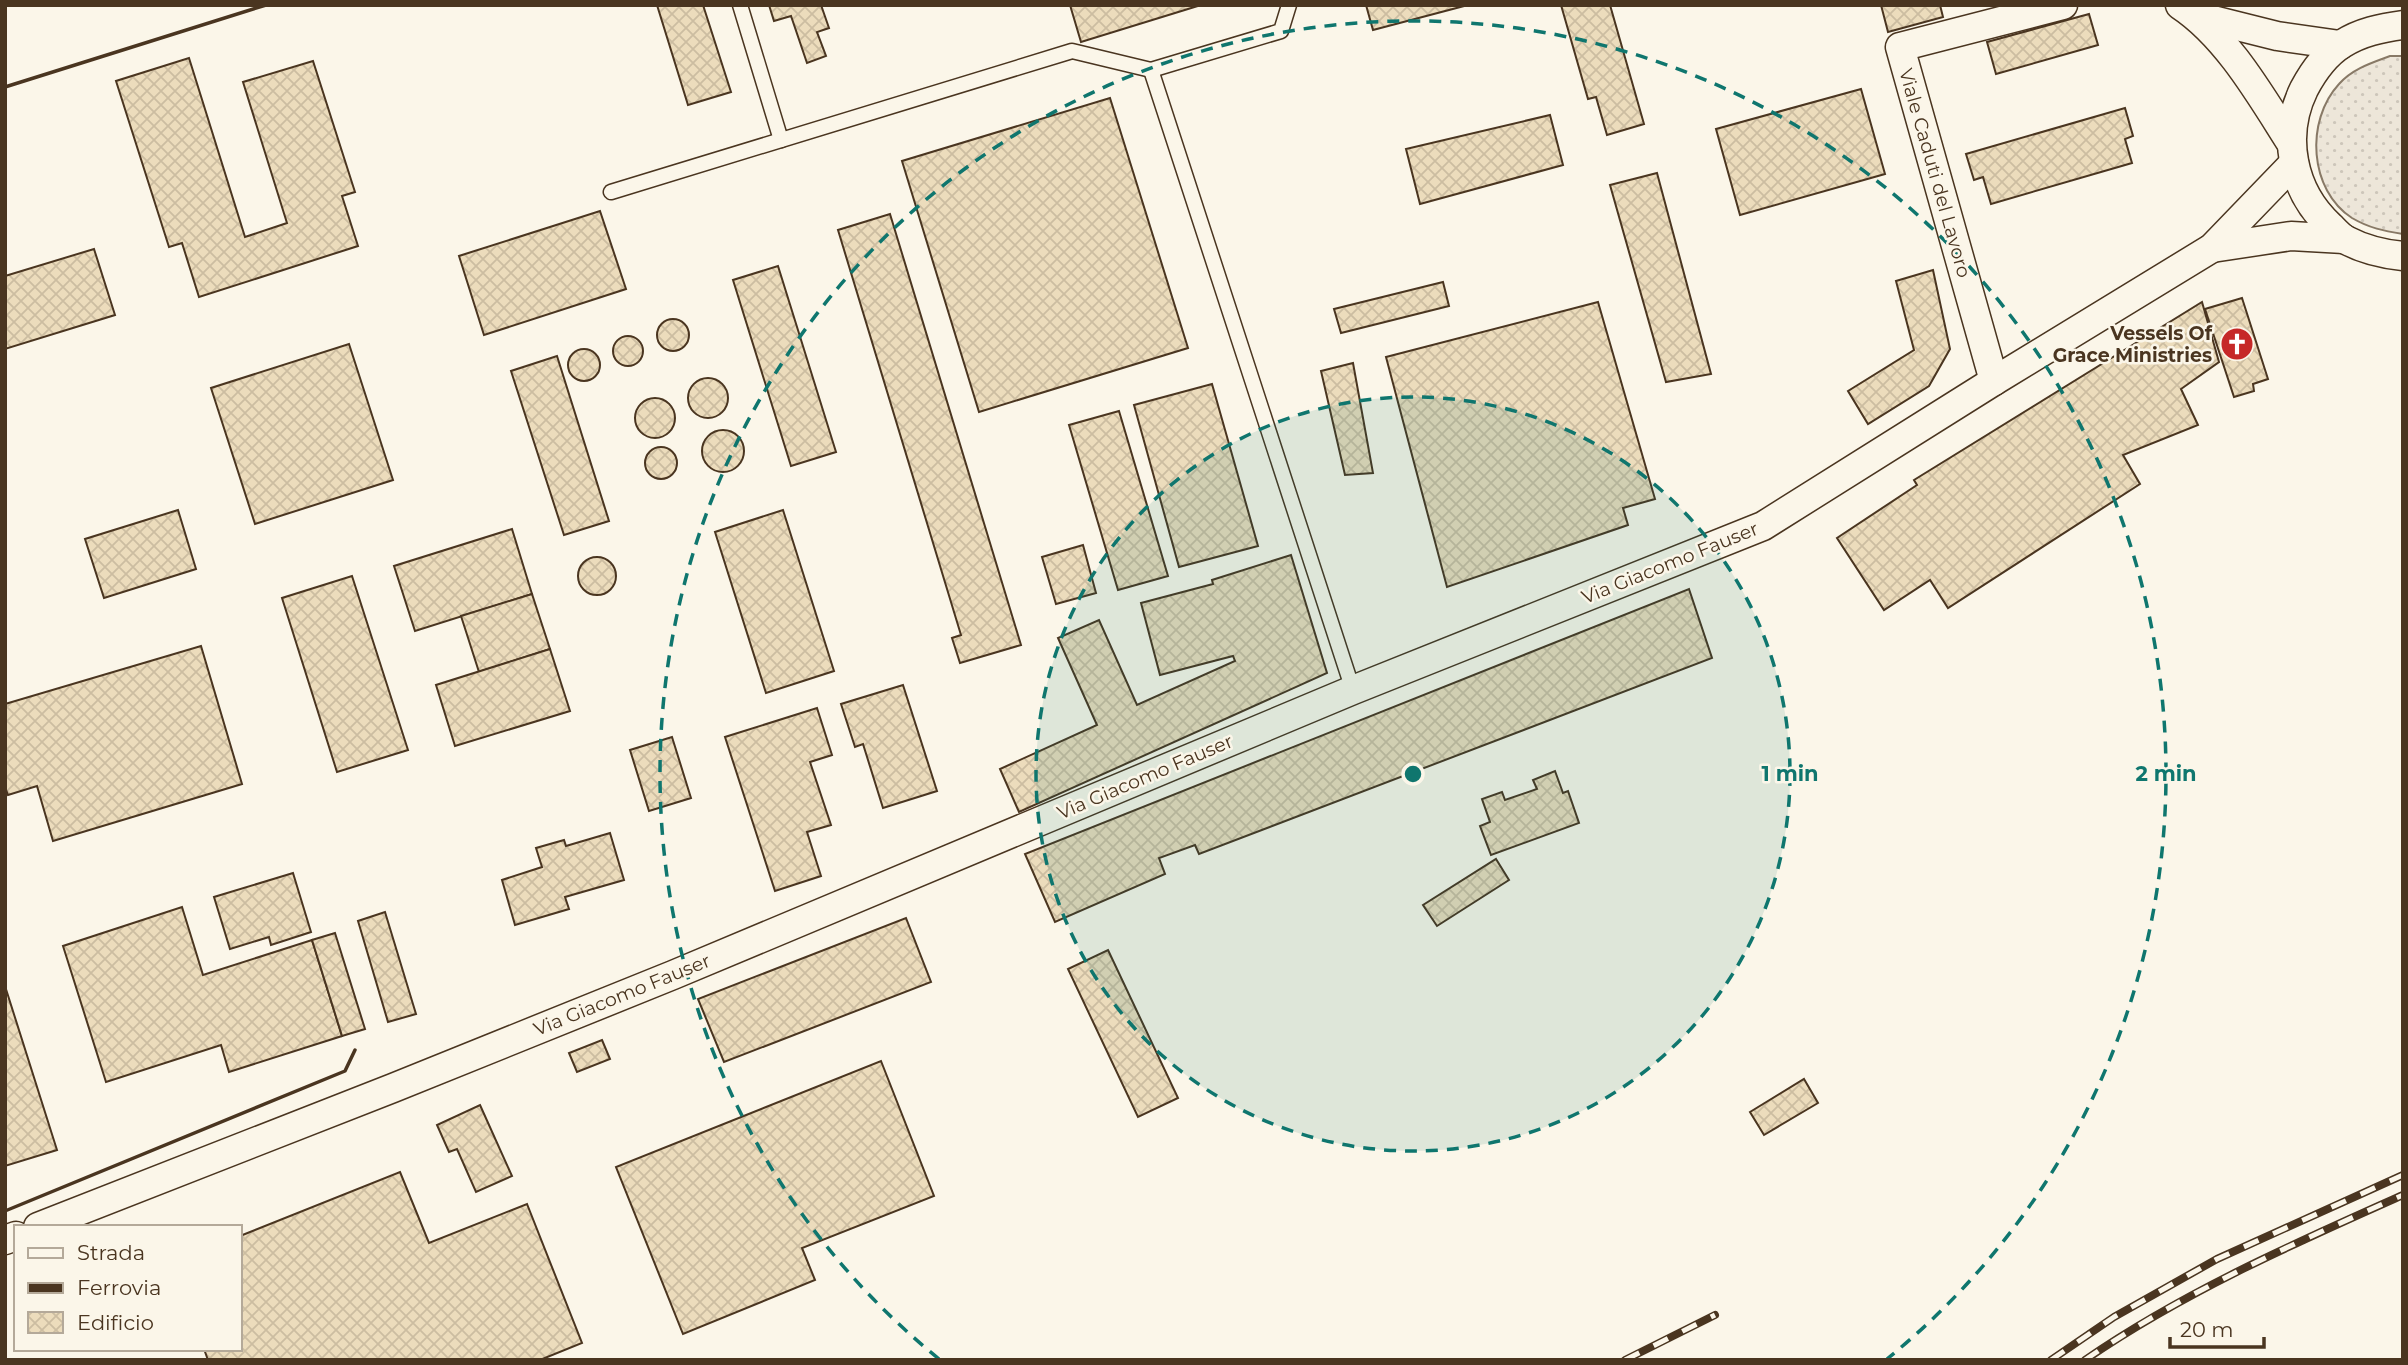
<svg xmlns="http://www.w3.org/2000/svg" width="2408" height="1365" font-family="Montserrat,sans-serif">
  <defs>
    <pattern id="grass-dots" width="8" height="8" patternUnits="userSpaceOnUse" patternTransform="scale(1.75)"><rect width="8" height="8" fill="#ede6d9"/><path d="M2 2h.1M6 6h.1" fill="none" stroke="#cdc6ba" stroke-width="1.8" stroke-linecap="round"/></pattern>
    <pattern id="building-cross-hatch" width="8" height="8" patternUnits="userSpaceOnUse" patternTransform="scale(1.75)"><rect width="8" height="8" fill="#ecdcbc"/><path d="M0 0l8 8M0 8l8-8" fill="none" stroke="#ccbda1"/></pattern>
  </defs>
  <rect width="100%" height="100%" fill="#fbf6e9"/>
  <path fill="url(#grass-dots)" stroke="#887966" stroke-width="2" d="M 2390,56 L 2403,56 L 2403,234 C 2384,231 2369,228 2352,218 C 2309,190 2305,121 2339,84 C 2352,69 2371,63 2390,56 Z"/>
  <g fill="url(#building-cross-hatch)" stroke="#4a3520" stroke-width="2">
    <path d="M 657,5 L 703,5 L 731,92 L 688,105 Z"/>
    <path d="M 769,5 L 821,5 L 829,28 L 817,32 L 826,56 L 807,63 L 791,16 L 774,21 Z"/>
    <path d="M 1070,5 L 1201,5 L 1081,42 Z"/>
    <path d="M 1366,5 L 1468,5 L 1373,30 Z"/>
    <path d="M 1561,5 L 1610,5 L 1644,124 L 1607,135 L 1596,97 L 1588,99 Z"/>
    <path d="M 1881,5 L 1940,5 L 1943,17 L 1888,32 Z"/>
    <path d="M 2089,14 L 2098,45 L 1996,74 L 1987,42 Z"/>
    <path d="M 189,58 L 245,237 L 287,223 L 243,82 L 313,61 L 355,192 L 342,196 L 358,246 L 199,297 L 182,243 L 169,247 L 116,81 Z"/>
    <path d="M 1861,89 L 1885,174 L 1740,215 L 1716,129 Z"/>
    <path d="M 1110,98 L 1188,348 L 979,412 L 902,161 Z"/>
    <path d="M 2125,108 L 2133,136 L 2125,139 L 2132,163 L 1991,204 L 1983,177 L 1974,180 L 1966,154 Z"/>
    <path d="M 1550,115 L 1563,165 L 1420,204 L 1406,149 Z"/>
    <path d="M 1657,173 L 1711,374 L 1666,382 L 1610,185 Z"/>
    <path d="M 600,211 L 626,289 L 484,335 L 459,256 Z"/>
    <path d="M 890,214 L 1021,645 L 960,663 L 952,638 L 961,635 L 838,230 Z"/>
    <path d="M 94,249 L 115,315 L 5,349 L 5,276 Z"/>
    <path d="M 778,266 L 836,452 L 791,466 L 733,280 Z"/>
    <path d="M 1933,270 L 1950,349 L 1929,386 L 1868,424 L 1848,391 L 1914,350 L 1896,281 Z"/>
    <path d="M 1443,282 L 1449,306 L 1341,333 L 1334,309 Z"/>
    <path d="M 2242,298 L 2268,379 L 2253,384 L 2254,391 L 2234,397 L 2205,309 Z"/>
    <path d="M 1598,302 L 1655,499 L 1623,508 L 1628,525 L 1447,587 L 1386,357 Z"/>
    <path d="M 2202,302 L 2219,362 L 2181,389 L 2198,425 L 2123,455 L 2140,484 L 1948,608 L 1930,580 L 1884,610 L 1837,538 L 1917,485 L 1914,480 Z"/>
    <circle cx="673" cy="335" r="16"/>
    <circle cx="628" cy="351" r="15"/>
    <path d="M 349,344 L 393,480 L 255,524 L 211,388 Z"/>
    <circle cx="584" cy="365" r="16"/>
    <path d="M 557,356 L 609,521 L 564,535 L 511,371 Z"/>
    <path d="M 1353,363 L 1373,473 L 1345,475 L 1321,371 Z"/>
    <circle cx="708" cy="398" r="20"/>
    <path d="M 1212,384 L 1258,546 L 1179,567 L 1134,405 Z"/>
    <circle cx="655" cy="418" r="20"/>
    <path d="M 1119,411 L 1168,576 L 1118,590 L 1069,425 Z"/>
    <circle cx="723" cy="451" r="21"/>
    <circle cx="661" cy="463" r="16"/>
    <path d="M 178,510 L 196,569 L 104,598 L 85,539 Z"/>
    <path d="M 783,510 L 834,671 L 766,693 L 715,532 Z"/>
    <path d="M 512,529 L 532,594 L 415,631 L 394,566 Z"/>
    <path d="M 1083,545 L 1096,593 L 1056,604 L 1042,557 Z"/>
    <path d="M 1291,555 L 1327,673 L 1019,812 L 1000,769 L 1097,725 L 1058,638 L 1099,620 L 1137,705 L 1235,661 L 1233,656 L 1160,675 L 1141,603 L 1213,584 L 1212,580 Z"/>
    <circle cx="597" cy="576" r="19"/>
    <path d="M 352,576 L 408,750 L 337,772 L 282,598 Z"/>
    <path d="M 1689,589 L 1712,658 L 1199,854 L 1195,845 L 1159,858 L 1165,874 L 1055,922 L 1025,854 Z"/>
    <path d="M 532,594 L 550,649 L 479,672 L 461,616 Z"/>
    <path d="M 201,646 L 242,784 L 53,841 L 37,786 L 8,795 L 5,787 L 5,704 Z"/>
    <path d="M 550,649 L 570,711 L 455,746 L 436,685 Z"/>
    <path d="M 903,685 L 937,791 L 883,808 L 863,744 L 855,747 L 841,704 Z"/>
    <path d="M 817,708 L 832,755 L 810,762 L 831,825 L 807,832 L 821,876 L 775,891 L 725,737 Z"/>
    <path d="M 672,737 L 691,798 L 649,811 L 630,750 Z"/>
    <path d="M 1555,771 L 1563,793 L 1568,791 L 1579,823 L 1491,855 L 1480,826 L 1490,822 L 1482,799 L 1502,792 L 1505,800 L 1537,789 L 1533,780 Z"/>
    <path d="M 610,833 L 624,880 L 565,897 L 569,909 L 515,925 L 502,880 L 542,867 L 536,848 L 564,840 L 566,846 Z"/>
    <path d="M 1496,859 L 1509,880 L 1437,926 L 1423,905 Z"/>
    <path d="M 293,873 L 311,932 L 271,945 L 269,937 L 230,949 L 214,897 Z"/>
    <path d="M 182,907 L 203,975 L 312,940 L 342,1036 L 229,1072 L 221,1045 L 106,1082 L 63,946 Z"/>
    <path d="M 385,912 L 416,1014 L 388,1022 L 358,921 Z"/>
    <path d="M 906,918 L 931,982 L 724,1062 L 698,999 Z"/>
    <path d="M 335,933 L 365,1029 L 342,1036 L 312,940 Z"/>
    <path d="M 1108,950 L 1178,1098 L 1138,1117 L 1068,969 Z"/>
    <path d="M 5,986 L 57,1150 L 5,1166 Z"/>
    <path d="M 602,1040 L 610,1059 L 577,1072 L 569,1053 Z"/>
    <path d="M 881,1061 L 934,1196 L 802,1248 L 815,1280 L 683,1334 L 616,1167 Z"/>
    <path d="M 1804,1079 L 1818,1103 L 1764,1135 L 1750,1112 Z"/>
    <path d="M 480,1105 L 512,1176 L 476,1192 L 457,1149 L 449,1152 L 437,1125 Z"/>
    <path d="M 400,1172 L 429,1243 L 527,1204 L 582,1343 L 540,1360 L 208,1360 L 204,1349 L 240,1349 L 240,1236 Z"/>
  </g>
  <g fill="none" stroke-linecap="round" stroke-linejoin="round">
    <defs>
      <g id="lane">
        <path d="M 740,5 L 781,140"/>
        <path d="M 1289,5 L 1281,31 L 1151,70 L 1353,690"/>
        <path d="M 611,192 L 1072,51 L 1151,70"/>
      </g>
      <g id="street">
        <path d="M 2180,5 C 2227,36 2261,96 2291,143"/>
        <path d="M 2197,16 L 2277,36 L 2340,45"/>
        <path d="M 2403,25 C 2381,28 2361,32 2342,44 C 2326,54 2313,72 2304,89 C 2281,136 2292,191 2330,226 C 2335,231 2340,237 2346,240 C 2365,250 2382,254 2403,256"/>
        <path d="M 2212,248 L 2291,236 L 2344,239"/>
        <path d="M 1994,381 L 1900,47 L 2063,5"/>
        <path d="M 38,1227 L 393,1088 L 673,975 L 1353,690 L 1763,526 L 1994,381 L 2212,248 L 2294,163"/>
        <path d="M 5,1240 L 16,1236"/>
      </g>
    </defs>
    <use href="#lane" stroke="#4a3520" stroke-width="17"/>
    <use href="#street" stroke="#4a3520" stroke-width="31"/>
    <use href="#lane" stroke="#fbf6e9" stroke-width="14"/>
    <use href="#street" stroke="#fbf6e9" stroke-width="28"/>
    <defs>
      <g id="rail">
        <path d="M 1625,1360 L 1715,1315"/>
        <path d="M 2051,1360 L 2114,1317 L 2217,1259 L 2403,1175"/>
        <path d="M 2085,1360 C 2184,1292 2293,1244 2403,1195"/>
      </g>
    </defs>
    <use href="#rail" stroke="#4a3520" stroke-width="8"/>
    <use href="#rail" stroke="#fbf6e9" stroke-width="5" stroke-dasharray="16" stroke-linecap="butt"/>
    <g stroke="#4a3520" stroke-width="3.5">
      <path d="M 5,87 L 266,5"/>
      <path d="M 5,1211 L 345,1071 L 355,1050"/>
    </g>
  </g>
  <circle cx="1413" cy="774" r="377" fill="#0f766e" fill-opacity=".12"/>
  <g fill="none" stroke="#0f766e" stroke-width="3.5" stroke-dasharray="12 9">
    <circle cx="1413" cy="774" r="377"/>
    <path d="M939 1359A753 753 0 1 1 1887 1359"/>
  </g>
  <defs>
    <symbol id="church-disc" viewBox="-11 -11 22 22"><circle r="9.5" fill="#c62828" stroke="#fbf6e9"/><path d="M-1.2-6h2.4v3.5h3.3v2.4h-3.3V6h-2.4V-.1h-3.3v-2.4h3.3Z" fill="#fff"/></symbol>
  </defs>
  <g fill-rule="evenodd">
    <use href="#church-disc" x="2218" y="325" width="38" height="38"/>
  </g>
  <g text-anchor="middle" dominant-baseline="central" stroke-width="5" stroke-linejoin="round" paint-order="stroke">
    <g font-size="19" fill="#4a3520" stroke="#fbf6e9">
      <text transform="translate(1935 173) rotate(74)">Viale Caduti del Lavoro</text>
      <text transform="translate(1670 563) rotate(-22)">Via Giacomo Fauser</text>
      <text transform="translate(1145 777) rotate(-23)">Via Giacomo Fauser</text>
      <text transform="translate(622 995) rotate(-22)">Via Giacomo Fauser</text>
    </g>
    <g font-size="19" font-weight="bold" fill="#4a3520" stroke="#fbf6e9" text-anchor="end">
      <text x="2212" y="333">Vessels Of<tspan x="2212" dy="22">Grace Ministries</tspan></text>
    </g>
  </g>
  <circle cx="1413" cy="774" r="10" fill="#0f766e" stroke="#fbf6e9" stroke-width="3.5"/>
  <g font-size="21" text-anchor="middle" font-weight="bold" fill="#0f766e" stroke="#fbf6e9" stroke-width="5" stroke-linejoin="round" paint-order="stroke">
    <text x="1790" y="781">1 min</text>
    <text x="2166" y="781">2 min</text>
  </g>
  <rect width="2408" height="1365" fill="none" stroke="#4a3520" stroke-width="14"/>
  <rect x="14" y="1225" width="228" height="126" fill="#fbf6e9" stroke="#b4a999" stroke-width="2"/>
  <rect x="28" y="1248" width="35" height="10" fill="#fbf6e9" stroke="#b4a999" stroke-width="2"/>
  <text x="77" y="1260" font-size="21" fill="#4a3520">Strada</text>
  <rect x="28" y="1283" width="35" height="10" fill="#4a3520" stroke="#b4a999" stroke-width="2"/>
  <text x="77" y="1295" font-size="21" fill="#4a3520">Ferrovia</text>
  <rect x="28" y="1312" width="35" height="21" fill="url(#building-cross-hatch)" stroke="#b4a999" stroke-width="2"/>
  <text x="77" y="1330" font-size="21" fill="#4a3520">Edificio</text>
  <path d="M2170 1337v10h94v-10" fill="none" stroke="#4a3520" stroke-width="3.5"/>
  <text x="2180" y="1337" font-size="21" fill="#4a3520" stroke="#fbf6e9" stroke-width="5" paint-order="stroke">20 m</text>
</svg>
